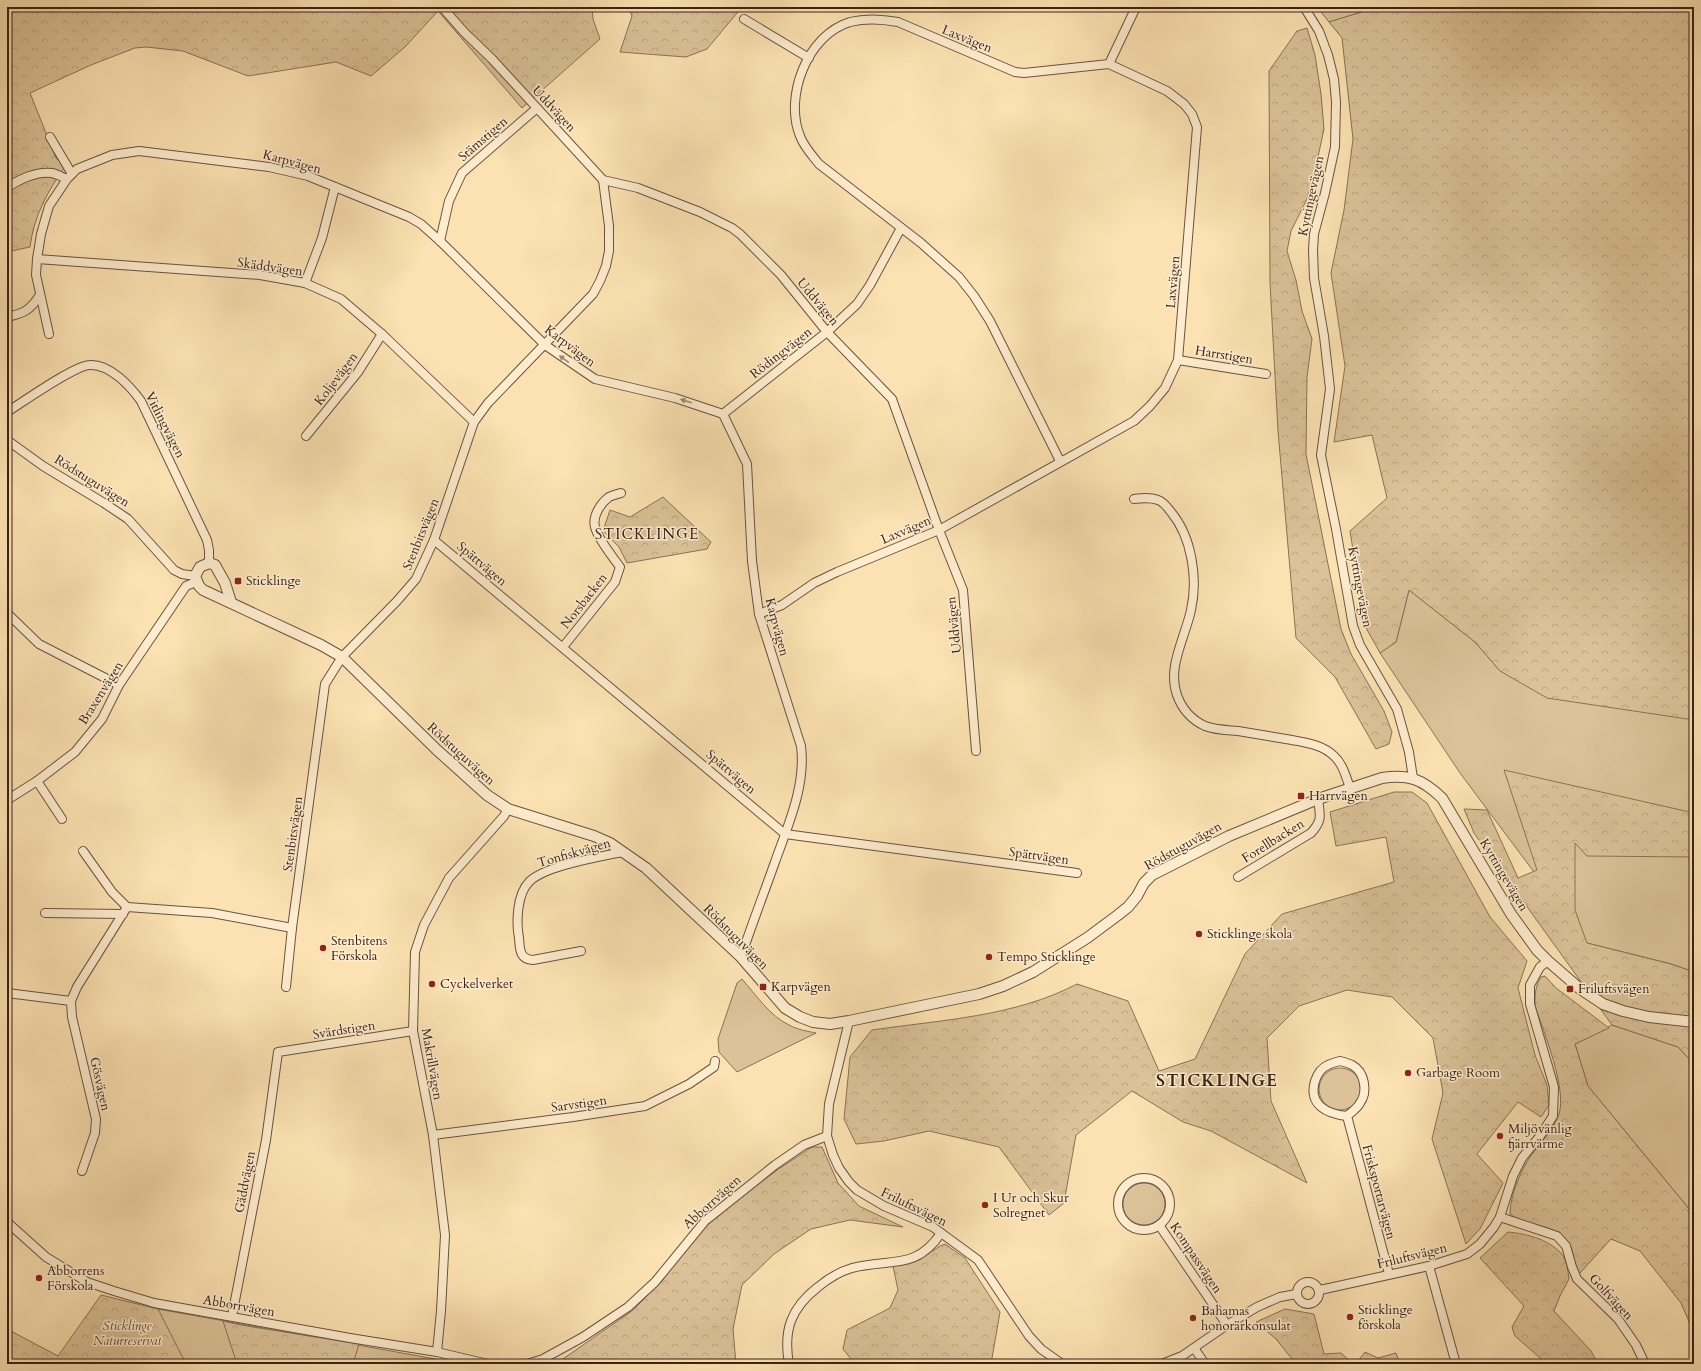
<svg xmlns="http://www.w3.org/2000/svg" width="1701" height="1371" font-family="Cardo,serif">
  <defs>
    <pattern id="forest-crowns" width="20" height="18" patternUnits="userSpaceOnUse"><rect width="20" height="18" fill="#dbc298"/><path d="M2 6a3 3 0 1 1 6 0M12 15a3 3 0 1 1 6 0" fill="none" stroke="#bda682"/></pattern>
  </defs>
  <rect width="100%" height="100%" fill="#fce2b2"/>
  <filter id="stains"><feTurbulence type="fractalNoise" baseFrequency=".005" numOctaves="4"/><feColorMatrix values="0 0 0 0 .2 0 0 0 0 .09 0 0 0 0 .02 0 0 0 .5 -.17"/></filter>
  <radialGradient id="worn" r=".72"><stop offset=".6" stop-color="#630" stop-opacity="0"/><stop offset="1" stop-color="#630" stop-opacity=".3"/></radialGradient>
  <g fill="#dbc298" stroke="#8a7258">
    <path d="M 1317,7 L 1378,7 L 1329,22 Z"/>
    <path d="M 1409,590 L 1475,642 L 1500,671 L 1694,720 L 1694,972 L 1671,964 L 1587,943 L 1460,773 L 1380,653 L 1396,642 Z"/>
    <path d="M 742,979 C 756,995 770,1016 789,1025 C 798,1030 807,1031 816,1033 L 737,1072 L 719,1052 L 718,1039 L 737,983 Z"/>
    <path d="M 1612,1025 L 1678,1047 L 1694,1064 L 1694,1215 L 1588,1086 L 1575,1044 Z"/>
    <circle cx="1340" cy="1089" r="21"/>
    <circle cx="1144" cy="1204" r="21"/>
    <path d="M 158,1309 L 463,1364 L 7,1364 L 7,1340 L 37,1352 L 81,1360 Z"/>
  </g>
  <g fill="url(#forest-crowns)" stroke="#8a7258">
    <path d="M 7,7 L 592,7 L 593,19 L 600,39 L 522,108 L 438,11 L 405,47 L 371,76 L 336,62 L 248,76 L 183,51 L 146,47 L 135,48 L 91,65 L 30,93 L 56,158 L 65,167 C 47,192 34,216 30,247 L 7,252 Z"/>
    <path d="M 628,7 L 742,7 L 707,49 L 686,57 L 620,52 L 632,16 Z"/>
    <path d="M 1378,7 L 1694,7 L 1694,720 L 1547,698 L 1500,671 L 1475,642 L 1409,590 L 1396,642 L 1380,653 L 1365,626 L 1350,531 L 1387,498 L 1372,435 L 1334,442 L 1345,366 L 1331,273 L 1344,210 L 1353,139 L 1342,38 L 1329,22 Z"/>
    <path d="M 1307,28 L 1315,55 L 1321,94 L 1324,129 L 1316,166 L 1307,199 L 1291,231 L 1287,251 L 1296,280 L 1302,311 L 1312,339 L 1307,377 L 1306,454 L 1341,629 L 1351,654 L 1384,711 L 1392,732 L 1389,744 L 1376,749 L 1335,677 L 1296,638 L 1278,431 L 1270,283 L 1269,71 L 1297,31 Z"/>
    <path d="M 663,497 L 711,542 L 707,549 L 627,563 L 619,547 L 603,531 L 610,510 L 630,517 Z"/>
    <path d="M 1504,770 L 1694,813 L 1694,857 L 1587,856 L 1575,843 L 1575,910 L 1587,943 L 1671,964 L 1694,972 L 1694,1064 L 1678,1047 L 1612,1025 L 1474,833 L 1464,809 L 1487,810 L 1518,878 L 1537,870 Z"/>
    <path d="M 1394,792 L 1412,792 L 1427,803 L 1490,917 L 1527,961 L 1518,988 L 1535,1055 L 1547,1085 L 1549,1105 L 1541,1117 L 1518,1102 L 1477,1154 L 1503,1183 L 1480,1229 L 1466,1244 L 1432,1139 L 1443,1093 L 1433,1038 L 1392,997 L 1347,990 L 1299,1006 L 1267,1038 L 1271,1101 L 1307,1183 L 1211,1131 L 1183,1122 L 1132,1091 L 1076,1135 L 1064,1203 L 1049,1215 L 999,1147 L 929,1131 L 884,1141 L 856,1144 L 844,1119 L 850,1057 L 872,1030 C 940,1020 1014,1017 1077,984 L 1128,1001 L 1159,1071 L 1195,1059 L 1245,954 L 1282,914 L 1394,882 L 1386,837 L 1336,846 L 1330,812 Z"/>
    <path d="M 1545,976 L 1556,988 L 1609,1028 L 1575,1044 L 1588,1086 L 1694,1215 L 1694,1333 L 1681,1303 L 1640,1251 L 1611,1239 L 1579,1274 C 1575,1266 1574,1256 1571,1247 C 1560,1223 1528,1228 1510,1214 C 1510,1196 1520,1172 1530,1157 C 1540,1143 1553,1131 1559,1114 C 1567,1089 1544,1032 1535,1006 C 1535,995 1535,986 1541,977 Z"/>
    <path d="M 812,1147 L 822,1147 L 838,1183 L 859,1206 L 903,1227 L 850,1220 L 811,1229 L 774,1254 L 742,1285 L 733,1329 L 736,1364 L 548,1364 L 560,1361 L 632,1311 L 662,1281 L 691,1243 L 711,1221 L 777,1170 Z"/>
    <path d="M 1508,1232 C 1528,1234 1552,1240 1564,1257 C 1567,1263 1568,1272 1569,1279 L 1560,1296 L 1554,1311 L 1591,1351 L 1598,1364 L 1547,1364 L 1515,1336 L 1512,1327 L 1524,1306 L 1480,1258 Z"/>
    <path d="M 945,1244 L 965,1258 L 1000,1312 L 991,1364 L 855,1364 L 843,1349 L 847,1330 L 890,1308 L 898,1290 L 893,1266 L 919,1260 L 940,1246 Z"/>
    <path d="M 101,1295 L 158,1309 L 186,1364 L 7,1364 L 7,1329 L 58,1356 Z"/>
    <path d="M 1285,1309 L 1314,1314 L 1324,1354 L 1341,1353 L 1351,1362 L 1358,1361 L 1365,1352 L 1378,1358 L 1396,1353 L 1400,1364 L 1296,1364 L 1276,1339 L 1256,1322 Z"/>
    <path d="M 223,1321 L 241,1325 L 359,1344 L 353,1364 L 237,1364 Z"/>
  </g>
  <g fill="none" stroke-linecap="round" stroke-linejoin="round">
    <defs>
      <g id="minor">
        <path d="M 442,7 L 464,32 L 492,59 L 603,180 L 638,188 L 700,212 L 732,228 L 740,234 L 781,275 L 827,332 L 892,399 L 939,530 L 963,590 L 976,751"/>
        <path d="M 1304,7 L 1319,31 L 1328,55 L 1334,79 L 1336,102 L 1335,147 L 1325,193 L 1314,234 L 1313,250 L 1314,278 L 1324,336 L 1330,389 L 1321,455 L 1336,529 L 1353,626 L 1360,645 L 1397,709 L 1409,752 L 1413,778"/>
        <path d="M 744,19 L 809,58"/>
        <path d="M 1109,64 L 1136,7"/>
        <path d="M 50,137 L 72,174"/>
        <path d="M 7,188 C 19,179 37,171 52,173 C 57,174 62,177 67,179"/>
        <path d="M 440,241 L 449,201 L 462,173 L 537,108"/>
        <path d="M 37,259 L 260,275 L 305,283 L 341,299 L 382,334 L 474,422"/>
        <path d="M 305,283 L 322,238 L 335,187"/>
        <path d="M 7,317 C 25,313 30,310 40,295"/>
        <path d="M 49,334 L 36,275 L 37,259 L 41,234 L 49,206 L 67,179 L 77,169 L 112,155 L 139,151 L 269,167 L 308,176 L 409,217 L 421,224 L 440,241 L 545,345 L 595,379 L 675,398 L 723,414 L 747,464 L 752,561 L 759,614 L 801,746 C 806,786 788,825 775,862 C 765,890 754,919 744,948 L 740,956"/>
        <path d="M 1178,360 L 1266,374"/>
        <path d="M 7,412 C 23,402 75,365 90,365 C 110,364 130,386 141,401 L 207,540 L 209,550 L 209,563"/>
        <path d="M 723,414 L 827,332 L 857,304 L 870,285 L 901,228"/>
        <path d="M 306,436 L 358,372 L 382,334"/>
        <path d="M 7,440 L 43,466 L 104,503 L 128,519 L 174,570 L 182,574 L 195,576"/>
        <path d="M 1134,499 C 1142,498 1150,497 1158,500 C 1164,502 1167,507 1171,512 C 1192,537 1198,579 1191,610 C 1185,638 1167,667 1177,695 C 1182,709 1192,720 1205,726 C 1215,730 1228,730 1238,731 C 1256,734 1274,737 1292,740 C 1307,743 1323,745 1334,756 C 1343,764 1346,777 1350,788"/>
        <path d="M 434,540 L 785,834 L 1077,873"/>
        <path d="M 7,613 L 39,644 L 119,685"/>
        <path d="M 759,614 L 782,605 L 814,583 L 837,572 L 939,530 L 1134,421 L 1150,406 L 1165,388 L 1178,360 L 1197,127 L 1192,114 L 1184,104 L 1167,91 L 1109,64 L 1024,73 L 1015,72 L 898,22 C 882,19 866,18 850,22 C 807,35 784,97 800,136 C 804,147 812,155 819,164 L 921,243 L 959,277 L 974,296 L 990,321 L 1060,461"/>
        <path d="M 563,647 L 615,582 L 620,567 C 612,556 598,539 595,527 C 592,516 601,503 609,497 C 613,495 618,494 621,493"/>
        <path d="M 37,781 L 62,819"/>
        <path d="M 7,800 L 37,781 L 75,752 L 102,719 L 119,685 L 186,586 L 196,582"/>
        <path d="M 83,851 L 112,892 L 127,907"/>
        <path d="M 1238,877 L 1311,833 C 1323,820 1320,815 1318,799"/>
        <path d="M 45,913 L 123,914"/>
        <path d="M 581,951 L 533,960 C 519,959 520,949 519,938 C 516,922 517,894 529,882 C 544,866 599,857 622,852"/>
        <path d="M 286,987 L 292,928 L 325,684 L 342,657 L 397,601 L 416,579 L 434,540 L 474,422 L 488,403 L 593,294 L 600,281 L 606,266 L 609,251 L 609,226 L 603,180"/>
        <path d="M 7,993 L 71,1001"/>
        <path d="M 1340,1061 C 1344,1062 1348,1063 1352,1065 C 1365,1072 1368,1092 1360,1103 C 1357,1109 1351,1112 1347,1116 C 1327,1114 1308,1105 1315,1081 C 1317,1075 1321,1068 1328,1065 C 1332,1063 1336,1062 1340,1061 Z"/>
        <path d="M 1347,1116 L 1389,1274"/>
        <path d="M 433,1135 L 573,1117 L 645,1106 L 689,1084 L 714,1067 L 715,1061"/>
        <path d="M 827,1136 L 833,1155 L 839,1168 L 849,1182 L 857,1190 L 884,1206 L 933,1227 L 978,1260 L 1029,1336 L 1041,1349 L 1062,1364"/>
        <path d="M 82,1171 L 95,1133 L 96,1119 L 72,1017 L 71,1001 L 77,987 L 127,907 L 212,913 L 292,928"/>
        <circle cx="1144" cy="1204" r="26"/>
        <path d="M 1500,1217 L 1557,1236 L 1566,1246 L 1572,1267 L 1577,1279 L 1618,1319 L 1636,1345 L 1645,1364"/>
        <path d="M 7,1222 L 46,1257 L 87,1282 L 114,1291 L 154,1303 L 350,1338 L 437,1352 L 488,1364"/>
        <path d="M 1159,1225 L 1227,1325"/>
        <path d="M 1429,1266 L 1456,1364"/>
        <circle cx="1308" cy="1293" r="11"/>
        <path d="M 1320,1290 L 1429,1266 L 1467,1254 L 1480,1244 L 1494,1227 L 1500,1217 L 1513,1176 L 1522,1158 L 1540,1136 L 1553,1116 L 1554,1087 L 1530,1004 L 1530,985 L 1540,967 L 1548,961"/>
        <path d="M 232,1316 L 266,1140 L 278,1052 L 413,1031"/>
        <path d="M 1194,1348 L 1205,1364"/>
        <path d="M 437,1352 L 441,1311 L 445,1235 L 433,1135 L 413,1031 L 415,952 L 424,925 L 449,878 L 504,816 L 508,809"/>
        <path d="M 527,1364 L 543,1359 L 583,1337 L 628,1307 L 655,1282 L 705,1221 L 775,1165 L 804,1145 L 827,1136 L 829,1104 L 849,1021"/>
        <path d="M 789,1364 C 783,1330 791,1308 818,1287 C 829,1278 838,1272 852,1268 C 889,1258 916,1271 941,1233"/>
        <path d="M 1162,1364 L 1182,1356 L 1227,1325 L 1257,1307 L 1280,1297 L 1297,1294"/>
      </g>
      <path id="tertiary" d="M 231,602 L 225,583 L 215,565 L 209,563 L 200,567 L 195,576 L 199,586 L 203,590 L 321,645 L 342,657 L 437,750 L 487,795 L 508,809 L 594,836 L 610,843 L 646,868 L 740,956 L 785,1008 L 800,1017 L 813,1022 L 830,1024 L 849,1021 L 979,994 L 1003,986 L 1033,972 L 1087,938 L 1118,915 L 1128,907 L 1137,896 L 1144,883 L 1152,875 L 1229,836 L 1318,799 L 1382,778 C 1409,774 1422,779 1442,798 L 1511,914 L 1537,950 L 1548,961 L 1579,988 L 1603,1004 L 1623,1011 L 1649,1017 L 1694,1022"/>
    </defs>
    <use href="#minor" stroke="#6a533e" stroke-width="10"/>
    <use href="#tertiary" stroke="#6a533e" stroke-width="12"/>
    <use href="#minor" stroke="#fdeccd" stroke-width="8"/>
    <use href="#tertiary" stroke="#fdeccd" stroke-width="10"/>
  </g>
  <defs><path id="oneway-solid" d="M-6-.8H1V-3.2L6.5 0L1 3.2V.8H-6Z"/></defs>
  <g fill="#9b8872">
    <use href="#oneway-solid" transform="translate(564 359) rotate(-144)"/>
    <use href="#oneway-solid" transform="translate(686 401) rotate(-163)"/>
  </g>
  <g fill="#8f2418" stroke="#fdeccd" stroke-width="1.5">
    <rect x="234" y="577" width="8" height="8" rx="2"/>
    <rect x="1297" y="792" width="8" height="8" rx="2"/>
    <circle cx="1199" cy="934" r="4"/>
    <circle cx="323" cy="948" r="4"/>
    <circle cx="989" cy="957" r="4"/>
    <circle cx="432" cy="984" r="4"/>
    <rect x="759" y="983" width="8" height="8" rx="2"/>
    <rect x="1566" y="985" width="8" height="8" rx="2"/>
    <circle cx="1408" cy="1073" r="4"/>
    <circle cx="1500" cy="1136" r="4"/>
    <circle cx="985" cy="1205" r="4"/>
    <circle cx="39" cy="1278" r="4"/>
    <circle cx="1350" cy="1317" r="4"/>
    <circle cx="1193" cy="1318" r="4"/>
  </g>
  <g text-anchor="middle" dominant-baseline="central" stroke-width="3" stroke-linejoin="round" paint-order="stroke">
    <g font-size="13" fill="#392318" stroke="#fdeccd">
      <text transform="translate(967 39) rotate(22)">Laxvägen</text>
      <text transform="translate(554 109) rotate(47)">Uddvägen</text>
      <text transform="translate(483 139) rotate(-41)">Stämstigen</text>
      <text transform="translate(292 162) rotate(15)">Karpvägen</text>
      <text transform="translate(1311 196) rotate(-78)">Kyttingevägen</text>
      <text transform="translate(270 267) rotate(8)">Skäddvägen</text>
      <text transform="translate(1173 282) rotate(-85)">Laxvägen</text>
      <text transform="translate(818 302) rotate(50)">Uddvägen</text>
      <text transform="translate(570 346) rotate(37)">Karpvägen</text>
      <text transform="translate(781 353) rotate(-38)">Rödingvägen</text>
      <text transform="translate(1224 355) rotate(9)">Harrstigen</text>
      <text transform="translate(336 379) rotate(-53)">Koljevägen</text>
      <text transform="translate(165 425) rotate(63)">Vitlingvägen</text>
      <text transform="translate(92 481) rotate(32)">Rödstuguvägen</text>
      <text transform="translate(906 530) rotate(-23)">Laxvägen</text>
      <text transform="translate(421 534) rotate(-68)">Stenbitsvägen</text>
      <text transform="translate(482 564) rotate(40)">Spättvägen</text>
      <text transform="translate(1360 587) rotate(79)">Kyttingevägen</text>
      <text transform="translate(584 601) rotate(-52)">Norsbacken</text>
      <text transform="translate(954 625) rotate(-96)">Uddvägen</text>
      <text transform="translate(777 627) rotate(75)">Karpvägen</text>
      <text transform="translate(101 693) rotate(-58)">Braxenvägen</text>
      <text transform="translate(461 754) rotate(42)">Rödstuguvägen</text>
      <text transform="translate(731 772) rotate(40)">Spättvägen</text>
      <text transform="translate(293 834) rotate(-82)">Stenbitsvägen</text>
      <text transform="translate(1273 841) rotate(-32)">Forellbacken</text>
      <text transform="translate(1183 846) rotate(-29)">Rödstuguvägen</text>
      <text transform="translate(574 853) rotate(-16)">Tonfiskvägen</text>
      <text transform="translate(1039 856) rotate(8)">Spättvägen</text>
      <text transform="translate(1504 875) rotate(59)">Kyttingevägen</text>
      <text transform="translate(736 937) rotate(45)">Rödstuguvägen</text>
      <text transform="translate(344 1030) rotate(-9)">Svärdstigen</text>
      <text transform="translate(432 1064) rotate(80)">Makrillvägen</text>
      <text transform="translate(100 1084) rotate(77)">Gösvägen</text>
      <text transform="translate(579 1104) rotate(-8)">Sarvstigen</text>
      <text transform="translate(245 1182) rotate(-79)">Gäddvägen</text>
      <text transform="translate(1379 1192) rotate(75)">Frisksportarvägen</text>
      <text transform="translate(712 1202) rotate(-42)">Abborrvägen</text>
      <text transform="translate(914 1207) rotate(26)">Friluftsvägen</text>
      <text transform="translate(1412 1256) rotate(-14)">Friluftsvägen</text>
      <text transform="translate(1196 1258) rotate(56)">Kompassvägen</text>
      <text transform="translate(1611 1297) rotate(47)">Golfvägen</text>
      <text transform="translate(239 1306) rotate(10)">Abborrvägen</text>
    </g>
    <g font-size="13" fill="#392318" stroke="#fdeccd" text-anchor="start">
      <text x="246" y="581">Sticklinge</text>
      <text x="1309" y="796">Harrvägen</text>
      <text x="1207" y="934">Sticklinge skola</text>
      <text x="331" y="941">Stenbitens<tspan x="331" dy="15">Förskola</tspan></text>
      <text x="997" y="957">Tempo Sticklinge</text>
      <text x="440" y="984">Cyckelverket</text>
      <text x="771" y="987">Karpvägen</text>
      <text x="1578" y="989">Friluftsvägen</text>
      <text x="1416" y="1073">Garbage Room</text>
      <text x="1508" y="1129">Miljövänlig<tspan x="1508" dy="15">fjärrvärme</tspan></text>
      <text x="993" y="1198">I Ur och Skur<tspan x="993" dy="15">Solregnet</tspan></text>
      <text x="47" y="1271">Abborrens<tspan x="47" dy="15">Förskola</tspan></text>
      <text x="1358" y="1310">Sticklinge<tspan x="1358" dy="15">förskola</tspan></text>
      <text x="1201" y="1311">Bahamas<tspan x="1201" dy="15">honorärkonsulat</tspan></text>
    </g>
    <g font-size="13" font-style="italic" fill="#624b38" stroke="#fdeccd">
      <text x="127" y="1326">Sticklinge<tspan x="127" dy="15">Naturreservat</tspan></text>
    </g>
    <g font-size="15" letter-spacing="1" fill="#392318" stroke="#fdeccd">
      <text x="647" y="534">STICKLINGE</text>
    </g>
    <g font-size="17" font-weight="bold" letter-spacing="1" fill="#392318" stroke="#fdeccd">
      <text x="1217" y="1080">STICKLINGE</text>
    </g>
  </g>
  <rect width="1701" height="1371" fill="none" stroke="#fce2b2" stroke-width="24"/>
  <rect x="8" y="8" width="1685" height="1355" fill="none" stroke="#392318" stroke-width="2"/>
  <rect x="12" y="12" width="1677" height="1347" fill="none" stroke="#392318"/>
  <rect width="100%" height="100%" filter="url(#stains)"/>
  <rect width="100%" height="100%" fill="url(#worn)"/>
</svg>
